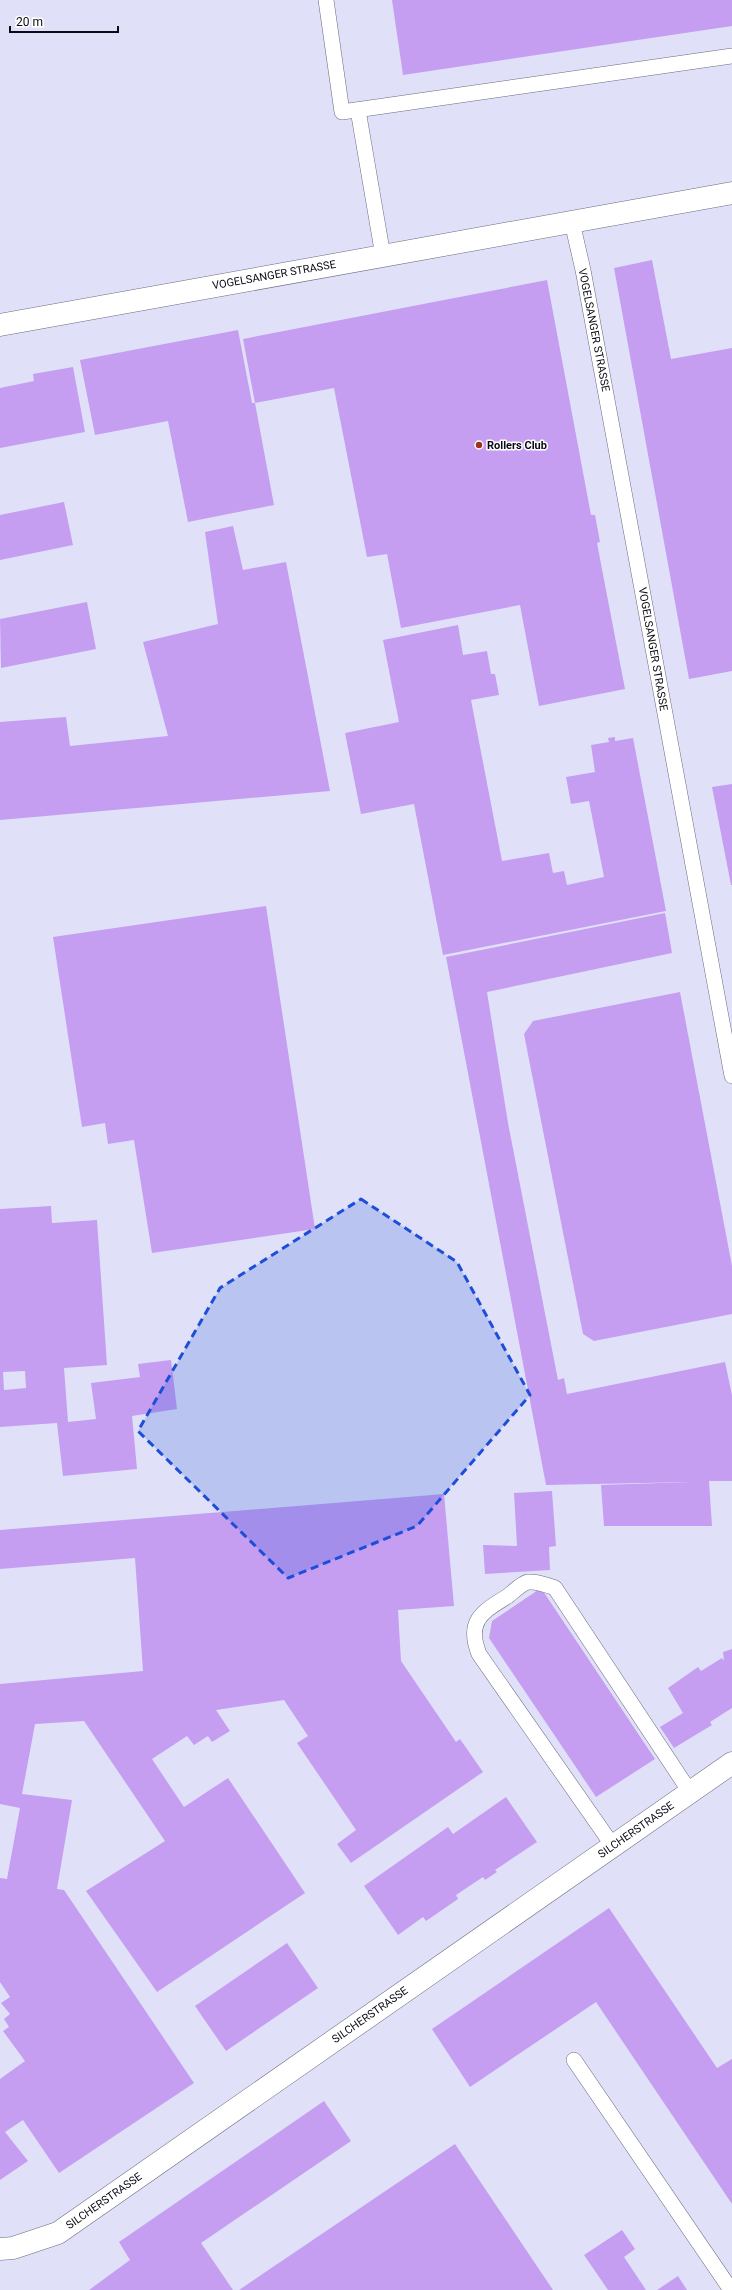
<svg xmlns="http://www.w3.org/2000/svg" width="732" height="2290" font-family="Roboto,sans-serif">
  <rect width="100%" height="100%" fill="#e0e1f8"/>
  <g fill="#c59ef2" fill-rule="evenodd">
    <path d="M 392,0 L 732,0 L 732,26 L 403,75 Z"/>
    <path d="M 652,260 L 671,359 L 732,348 L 732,671 L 689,679 L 614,268 Z"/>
    <path d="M 547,280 L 591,515 L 595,515 L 600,542 L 597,543 L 625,689 L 539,706 L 520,605 L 401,628 L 387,554 L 367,557 L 334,388 L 255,403 L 243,339 Z"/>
    <path d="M 238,330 L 252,403 L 255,403 L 274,505 L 188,522 L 168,421 L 95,435 L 80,360 Z"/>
    <path d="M 73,367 L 85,432 L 0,448 L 0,388 L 34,381 L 33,374 Z"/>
    <path d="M 64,502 L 73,545 L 0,560 L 0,515 Z"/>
    <path d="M 233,526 L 243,570 L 286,562 L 330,791 L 0,820 L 0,722 L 66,717 L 70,746 L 168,736 L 143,642 L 218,624 L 205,532 Z"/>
    <path d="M 87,602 L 96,649 L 1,668 L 0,619 Z"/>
    <path d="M 458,625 L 463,655 L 487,651 L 491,674 L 495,674 L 499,695 L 471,700 L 502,861 L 549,853 L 553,873 L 564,871 L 567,885 L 604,877 L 589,801 L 571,804 L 566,777 L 595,772 L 591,745 L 609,742 L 608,738 L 615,737 L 615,741 L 633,738 L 666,911 L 443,955 L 414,804 L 361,814 L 345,733 L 399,722 L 383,640 Z"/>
    <path d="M 732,784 L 732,885 L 731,885 L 712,787 Z"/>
    <path d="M 266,906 L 315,1229 L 152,1253 L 134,1140 L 108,1144 L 105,1123 L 82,1127 L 53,937 Z"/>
    <path d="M 665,913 L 672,953 L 487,992 L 508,1123 L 558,1380 L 564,1378 L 567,1394 L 725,1362 L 732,1395 L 732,1481 L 709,1481 L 712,1526 L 604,1526 L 601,1485 L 691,1482 L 546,1485 L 446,957 Z"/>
    <path d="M 680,992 L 732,1266 L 732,1314 L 594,1341 L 583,1334 L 524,1034 L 533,1021 Z"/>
    <path d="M 51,1206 L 52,1223 L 97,1220 L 107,1365 L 64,1368 L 68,1422 L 96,1419 L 91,1383 L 140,1377 L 138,1364 L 171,1360 L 177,1409 L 132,1416 L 137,1469 L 63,1476 L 57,1423 L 0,1427 L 0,1209 ZM 25,1371 L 26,1388 L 4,1390 L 3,1372 Z"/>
    <path d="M 552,1491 L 556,1546 L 549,1547 L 550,1570 L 485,1574 L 483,1545 L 517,1546 L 514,1493 Z"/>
    <path d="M 444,1494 L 454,1606 L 398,1610 L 401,1661 L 456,1742 L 460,1739 L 483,1772 L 351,1863 L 337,1844 L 356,1830 L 297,1743 L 308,1736 L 284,1700 L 216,1710 L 230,1731 L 212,1742 L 208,1736 L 194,1745 L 187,1736 L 152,1759 L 184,1807 L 228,1778 L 305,1893 L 157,1992 L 86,1891 L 165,1841 L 84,1721 L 35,1724 L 22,1794 L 72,1800 L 57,1889 L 64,1890 L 194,2083 L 59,2173 L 23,2120 L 5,2132 L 28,2161 L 0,2180 L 0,2079 L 25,2061 L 3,2031 L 9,2027 L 4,2019 L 10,2014 L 1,2003 L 10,1997 L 0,1982 L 0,1878 L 7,1879 L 20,1808 L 0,1804 L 0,1684 L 143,1671 L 135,1558 L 0,1569 L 0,1530 Z"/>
    <path d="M 541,1588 L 655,1759 L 596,1797 L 489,1638 L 492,1621 Z"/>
    <path d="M 732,1649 L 732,1708 L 710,1722 L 712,1725 L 674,1748 L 660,1727 L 683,1713 L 668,1688 L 698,1667 L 701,1671 L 722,1658 L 724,1661 L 723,1652 Z"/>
    <path d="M 506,1797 L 537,1842 L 495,1870 L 497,1872 L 485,1880 L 483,1877 L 456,1895 L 458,1899 L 426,1921 L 423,1917 L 398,1935 L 364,1886 L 448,1827 L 453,1834 Z"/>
    <path d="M 609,1908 L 717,2068 L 732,2059 L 732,2204 L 596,2002 L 470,2087 L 432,2029 Z"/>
    <path d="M 287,1943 L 318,1988 L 226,2051 L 195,2006 Z"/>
    <path d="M 324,2101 L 351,2141 L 201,2243 L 233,2290 L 89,2290 L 130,2260 L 119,2242 Z"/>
    <path d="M 455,2144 L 553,2290 L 239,2290 Z"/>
    <path d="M 622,2230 L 635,2249 L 624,2257 L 646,2290 L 608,2290 L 584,2255 Z"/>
    <path d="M 678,2276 L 687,2290 L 657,2290 Z"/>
  </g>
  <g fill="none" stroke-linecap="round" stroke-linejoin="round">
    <defs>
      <g id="lane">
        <path d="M 326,0 L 342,112 L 732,56"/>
        <path d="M 358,110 L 383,256"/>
        <path d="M 572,222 L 583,270 L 732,1076"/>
        <path d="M 613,1846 L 479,1654 C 466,1621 482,1612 508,1596 C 513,1592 522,1583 528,1582 C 538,1581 547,1585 555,1588 L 690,1792"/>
        <path d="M 574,2060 L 731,2290"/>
      </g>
      <path id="street" d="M 0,2249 L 13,2248 L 58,2233 L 732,1763"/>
      <path id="secondary" d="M 0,325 L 732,193"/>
    </defs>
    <use href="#lane" stroke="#6a6b7e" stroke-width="16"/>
    <use href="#street" stroke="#6a6b7e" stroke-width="23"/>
    <use href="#secondary" stroke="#6a6b7e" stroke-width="23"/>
    <use href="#lane" stroke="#fff" stroke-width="15"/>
    <use href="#street" stroke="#fff" stroke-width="22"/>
    <use href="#secondary" stroke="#fff" stroke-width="22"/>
  </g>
  <path fill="#1d4ed8" fill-opacity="0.2" stroke="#1d4ed8" stroke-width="3" stroke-dasharray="8 5" stroke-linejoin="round" d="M 361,1199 L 457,1262 L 530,1395 L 417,1526 L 288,1578 L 138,1431 L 220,1288 Z"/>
  <circle fill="#9d341f" stroke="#fff" stroke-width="1.5" cx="479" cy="445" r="4"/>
  <g text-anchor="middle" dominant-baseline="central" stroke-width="3" stroke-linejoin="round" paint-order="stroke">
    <g font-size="11" fill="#0b0c13" stroke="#fff">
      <text transform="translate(274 275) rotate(-10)">VOGELSANGER STRASSE</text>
      <text transform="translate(594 330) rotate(79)">VOGELSANGER STRASSE</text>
      <text transform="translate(653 649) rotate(80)">VOGELSANGER STRASSE</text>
      <text transform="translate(636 1830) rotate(-35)">SILCHERSTRASSE</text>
      <text transform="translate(370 2015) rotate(-35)">SILCHERSTRASSE</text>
      <text transform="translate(104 2201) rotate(-35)">SILCHERSTRASSE</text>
    </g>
    <g font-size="11" font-weight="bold" fill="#0b0c13" stroke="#fff" text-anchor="start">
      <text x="487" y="445">Rollers Club</text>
    </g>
  </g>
  <path d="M10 26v6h108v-6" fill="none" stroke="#0b0c13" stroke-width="2"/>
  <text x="16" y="26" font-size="12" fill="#0b0c13" stroke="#ffffff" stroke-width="3" paint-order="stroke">20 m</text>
</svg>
